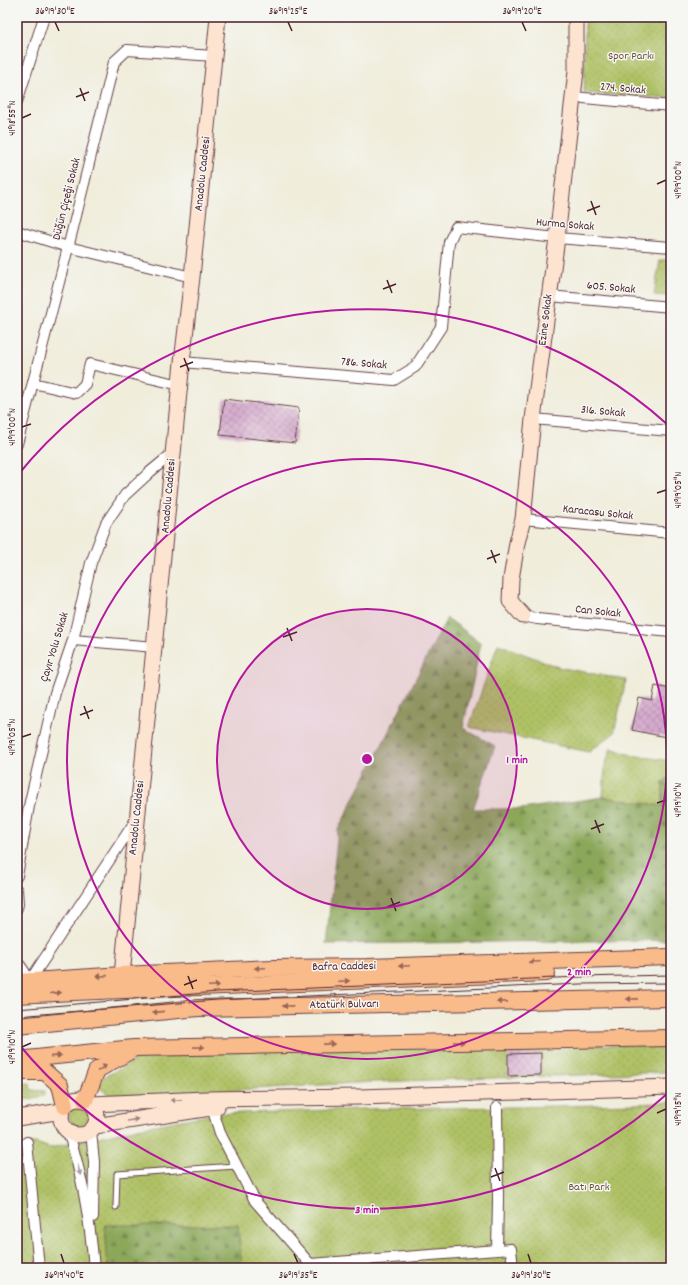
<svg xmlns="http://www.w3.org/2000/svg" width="688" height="1285" font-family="Dekko,sans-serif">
  <defs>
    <pattern id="grass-dots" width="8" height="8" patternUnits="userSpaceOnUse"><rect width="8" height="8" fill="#afc165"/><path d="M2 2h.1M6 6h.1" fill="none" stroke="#98a558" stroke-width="1.8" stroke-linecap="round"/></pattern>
    <pattern id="forest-firs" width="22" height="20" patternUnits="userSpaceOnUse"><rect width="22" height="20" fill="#8ba75a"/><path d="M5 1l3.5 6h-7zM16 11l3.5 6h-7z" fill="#74874b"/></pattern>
    <pattern id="building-cross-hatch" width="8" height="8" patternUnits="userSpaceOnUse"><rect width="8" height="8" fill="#d5aacd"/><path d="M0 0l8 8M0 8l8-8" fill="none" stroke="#af8aa7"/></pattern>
  </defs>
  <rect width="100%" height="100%" fill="#f6f6f2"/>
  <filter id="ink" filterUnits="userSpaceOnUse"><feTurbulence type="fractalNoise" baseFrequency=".025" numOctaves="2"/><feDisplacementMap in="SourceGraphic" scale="8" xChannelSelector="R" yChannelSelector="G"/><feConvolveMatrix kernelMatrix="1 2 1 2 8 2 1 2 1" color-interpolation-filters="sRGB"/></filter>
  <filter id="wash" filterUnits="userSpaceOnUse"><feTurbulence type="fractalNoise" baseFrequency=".012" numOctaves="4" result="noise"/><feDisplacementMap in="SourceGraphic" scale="16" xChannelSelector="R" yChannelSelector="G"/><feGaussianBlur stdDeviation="0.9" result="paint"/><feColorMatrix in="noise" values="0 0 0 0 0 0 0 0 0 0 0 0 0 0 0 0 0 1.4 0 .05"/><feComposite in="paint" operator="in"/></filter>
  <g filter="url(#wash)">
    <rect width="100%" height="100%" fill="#f0eddb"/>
    <g fill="url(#grass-dots)" stroke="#7c7048">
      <path d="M 585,17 L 671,17 L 671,98 L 584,93 Z"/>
      <path d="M 660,260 L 671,260 L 671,296 L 654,295 Z"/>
      <path d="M 498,644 L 558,667 L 626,680 L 614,733 L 589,752 L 469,727 Z"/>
      <path d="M 611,748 L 631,755 L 671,761 L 671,776 L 663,782 L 663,806 L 603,797 L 605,767 Z"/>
      <path d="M 380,1042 L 671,1046 L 671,1072 L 373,1082 L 151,1095 L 110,1095 L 102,1090 L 98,1083 L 102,1078 L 140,1058 Z"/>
      <path d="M 30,1083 L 31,1090 L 45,1091 L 44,1096 L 17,1101 L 17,1084 Z"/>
      <path d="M 671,1102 L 671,1268 L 17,1268 L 17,1145 L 36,1143 L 50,1148 L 138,1128 L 214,1114 L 362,1109 L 519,1107 L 637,1104 Z"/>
      <circle cx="79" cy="1116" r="10"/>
    </g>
    <g fill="url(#forest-firs)" stroke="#6a6342">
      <path d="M 447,618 L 481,643 L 463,728 L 495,746 L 473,809 L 522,809 L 603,797 L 663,806 L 663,782 L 671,776 L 671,940 L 326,944 L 338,830 Z"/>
      <path d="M 105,1225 L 238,1225 L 242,1268 L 108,1268 Z"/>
    </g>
    <g id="blocks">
      <g fill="url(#building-cross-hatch)">
        <path d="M 224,399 L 299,408 L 295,443 L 220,435 Z"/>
        <path d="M 655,686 L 671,689 L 671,738 L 632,730 L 639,698 L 652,701 Z"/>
        <path d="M 541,1053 L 541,1075 L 508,1076 L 508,1054 Z"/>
      </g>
    </g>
  </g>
  <g filter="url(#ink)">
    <use href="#blocks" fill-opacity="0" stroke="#633e45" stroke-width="1"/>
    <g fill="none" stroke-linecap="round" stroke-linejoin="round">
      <defs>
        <path id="lane" d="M 116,1207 L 117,1174 L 236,1166"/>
        <g id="street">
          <path d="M 573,97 L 671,106"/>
          <path d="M 17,102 L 43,20 L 46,17"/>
          <path d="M 17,231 L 68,247 L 192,277"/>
          <path d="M 549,296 L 671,307"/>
          <path d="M 182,362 L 394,380 L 415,367 L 441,327 L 449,242 L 456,227 L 557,238 L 671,247"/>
          <path d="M 33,383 L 76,393 L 85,384 L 90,364 L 180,385"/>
          <path d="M 533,419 L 671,431"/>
          <path d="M 17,444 L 70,240 L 114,62 L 127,50 L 214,56"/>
          <path d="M 523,519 L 671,533"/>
          <path d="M 523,616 L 537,619 L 671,632"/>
          <path d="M 73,640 L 155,647"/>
          <path d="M 17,876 L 29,806 L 55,693 L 73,640 L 91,563 L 106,523 L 125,495 L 150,472 L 173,453"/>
          <path d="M 17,890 L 18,904 L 17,908"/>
          <path d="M 17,961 L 24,971 L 29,982"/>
          <path d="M 29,982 L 136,820"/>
          <path d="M 497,1107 L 498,1200 L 497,1250"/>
          <path d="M 214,1114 L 220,1133 L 255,1201 L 310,1264 L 511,1249 L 513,1268"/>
          <path d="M 91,1131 L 94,1162 L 93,1217"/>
          <path d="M 68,1132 C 83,1176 90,1222 94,1268"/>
          <path d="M 27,1142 L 39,1268"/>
          <path d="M 17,1266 L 17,1268"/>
        </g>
        <g id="secondary">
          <path d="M 523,616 L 510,601 L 511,579 L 517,543 L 523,519 L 533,419 L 557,238 L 576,71 L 576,17"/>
          <path d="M 122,975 L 182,362 L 192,277 L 218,17"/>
          <circle cx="79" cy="1117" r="18"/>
          <path d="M 92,1104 L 206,1099 L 359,1097 L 671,1087"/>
          <path d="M 17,1118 L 62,1111"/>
          <path d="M 95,1126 L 217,1107"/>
        </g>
        <g id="primary">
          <path d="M 17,982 L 122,975 L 273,968 L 368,967 L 671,957"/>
          <path d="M 17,995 L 74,992 L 547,973"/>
          <path d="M 17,1026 L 198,1008 L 671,998"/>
          <path d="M 17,1060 L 134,1048 L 671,1038"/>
          <path d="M 17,1072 L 45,1072 L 60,1085 L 65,1106"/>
          <path d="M 85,1100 L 97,1070 L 130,1051"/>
        </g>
      </defs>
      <use href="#lane" stroke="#633e45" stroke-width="7"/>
      <use href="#street" stroke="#633e45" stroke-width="12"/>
      <use href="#secondary" stroke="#633e45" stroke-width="17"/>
      <use href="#primary" stroke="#633e45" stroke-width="18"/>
      <use href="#lane" stroke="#fff" stroke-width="5"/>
      <use href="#street" stroke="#fff" stroke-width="10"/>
      <use href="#secondary" stroke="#fde4d1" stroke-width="15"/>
      <use href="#primary" stroke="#fabb8b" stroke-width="16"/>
      <g stroke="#4a1f2b" stroke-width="1">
        <path d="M 17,1009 L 217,992 L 580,977 L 671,975"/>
        <path d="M 17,1016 L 217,1000 L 580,984 L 671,983"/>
      </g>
    </g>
    <defs><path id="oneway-solid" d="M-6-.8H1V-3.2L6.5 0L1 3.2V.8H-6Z"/></defs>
    <g fill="#996556">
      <use href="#oneway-solid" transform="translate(534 962) rotate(178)"/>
      <use href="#oneway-solid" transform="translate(404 966) rotate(178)"/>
      <use href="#oneway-solid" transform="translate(260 968) rotate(177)"/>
      <use href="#oneway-solid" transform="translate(102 976) rotate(176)"/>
      <use href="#oneway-solid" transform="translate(344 981) rotate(-2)"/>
      <use href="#oneway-solid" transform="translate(214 986) rotate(-2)"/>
      <use href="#oneway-solid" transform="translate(56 993) rotate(-4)"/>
      <use href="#oneway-solid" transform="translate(632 999) rotate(179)"/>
      <use href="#oneway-solid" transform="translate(502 1002) rotate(179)"/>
      <use href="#oneway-solid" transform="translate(288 1006) rotate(179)"/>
      <use href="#oneway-solid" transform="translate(158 1012) rotate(174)"/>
      <use href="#oneway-solid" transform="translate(459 1042) rotate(-1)"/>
      <use href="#oneway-solid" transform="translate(329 1044) rotate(-1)"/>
      <use href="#oneway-solid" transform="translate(199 1047) rotate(-1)"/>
      <use href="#oneway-solid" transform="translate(56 1056) rotate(-6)"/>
      <use href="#oneway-solid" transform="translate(102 1068) rotate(-36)"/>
    </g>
    <g fill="#a4827e">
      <use href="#oneway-solid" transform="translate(176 1100) rotate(177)"/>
      <use href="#oneway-solid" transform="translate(133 1120) rotate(-9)"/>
    </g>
    <use fill="#ae9aa0" href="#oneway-solid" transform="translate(79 1170) rotate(76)"/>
  </g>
  <path fill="none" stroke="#4a1f2b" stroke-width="1.5" d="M 55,22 L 59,31M 288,22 L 292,31M 522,22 L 526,31M 80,88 L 85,101M 76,97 L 89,92M 22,118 L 31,114M 657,184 L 666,180M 591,201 L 596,215M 587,211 L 600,206M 387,280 L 392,293M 383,289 L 396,284M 184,358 L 189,371M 180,367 L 193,362M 22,427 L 31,424M 657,493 L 666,490M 491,550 L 496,563M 487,559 L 500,554M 287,628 L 292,641M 283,637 L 297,632M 84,706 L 89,719M 80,715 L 93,710M 22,737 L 31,734M 657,803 L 666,800M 595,820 L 600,833M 591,829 L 604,824M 391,898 L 396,911M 387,907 L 400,902M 188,976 L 193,989M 184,985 L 197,980M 22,1047 L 31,1043M 657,1113 L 666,1109M 495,1168 L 500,1181M 491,1177 L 504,1172M 61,1254 L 64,1263M 294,1254 L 298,1263M 528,1254 L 531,1263"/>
  <circle cx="367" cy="759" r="150" fill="#b5179e" fill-opacity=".12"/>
  <g fill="none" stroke="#b5179e" stroke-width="2">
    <circle cx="367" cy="759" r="150"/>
    <circle cx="367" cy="759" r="300"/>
    <path d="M668 1093A450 450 0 0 1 17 1042M17 476A450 450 0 0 1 668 425"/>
  </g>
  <g text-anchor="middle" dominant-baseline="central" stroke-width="3" stroke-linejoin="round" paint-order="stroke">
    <g font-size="12" fill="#68503c" stroke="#f6f6f2">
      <text x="631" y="56">Spor Parkı</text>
      <text x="589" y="1187">Batı Park</text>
    </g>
    <g font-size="12" fill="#4a1f2b" stroke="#f6f6f2">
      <text transform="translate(623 89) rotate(5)">274. Sokak</text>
      <text transform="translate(203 174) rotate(-84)">Anadolu Caddesi</text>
      <text transform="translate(67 199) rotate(-76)">Düğün Çiçeği Sokak</text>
      <text transform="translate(565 225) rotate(5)">Hurma Sokak</text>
      <text transform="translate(611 288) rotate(5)">605. Sokak</text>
      <text transform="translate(546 320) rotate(-83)">Ezine Sokak</text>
      <text transform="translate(364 364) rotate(5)">786. Sokak</text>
      <text transform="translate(603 412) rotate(5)">316. Sokak</text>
      <text transform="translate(169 496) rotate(-85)">Anadolu Caddesi</text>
      <text transform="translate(598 513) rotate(6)">Karacasu Sokak</text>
      <text transform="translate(598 612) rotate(6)">Can Sokak</text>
      <text transform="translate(55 647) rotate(-73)">Çayır Yolu Sokak</text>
      <text transform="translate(137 818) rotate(-84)">Anadolu Caddesi</text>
      <text transform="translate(344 967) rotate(-1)">Bafra Caddesi</text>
      <text transform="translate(344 1005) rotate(-1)">Atatürk Bulvarı</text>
    </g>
  </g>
  <circle cx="367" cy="759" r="6" fill="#b5179e" stroke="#f6f6f2" stroke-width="2"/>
  <g font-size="12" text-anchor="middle" font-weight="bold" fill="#b5179e" stroke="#f6f6f2" stroke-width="3" stroke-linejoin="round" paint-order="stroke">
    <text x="517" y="763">1 min</text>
    <text x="579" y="975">2 min</text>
    <text x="367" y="1213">3 min</text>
  </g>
  <rect width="688" height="1285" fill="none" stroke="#f6f6f2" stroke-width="44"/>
  <rect x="22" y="22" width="644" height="1241" fill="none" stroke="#4a1f2b" stroke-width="1.5"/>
  <g font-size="10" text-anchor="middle" fill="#4a1f2b">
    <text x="55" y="14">36°19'30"E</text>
    <text x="288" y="14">36°19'25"E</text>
    <text x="522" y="14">36°19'20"E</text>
    <text transform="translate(11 118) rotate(-90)" y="4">41°18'55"N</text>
    <text transform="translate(677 180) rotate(-90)" y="4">41°19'00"N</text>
    <text transform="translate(11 427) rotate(-90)" y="4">41°19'00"N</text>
    <text transform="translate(677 490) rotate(-90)" y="4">41°19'05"N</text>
    <text transform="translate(11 737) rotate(-90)" y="4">41°19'05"N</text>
    <text transform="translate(677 800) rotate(-90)" y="4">41°19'10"N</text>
    <text transform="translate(11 1047) rotate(-90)" y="4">41°19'10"N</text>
    <text transform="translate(677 1109) rotate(-90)" y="4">41°19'15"N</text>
    <text x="64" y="1278">36°19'40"E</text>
    <text x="298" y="1278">36°19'35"E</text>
    <text x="531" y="1278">36°19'30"E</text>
  </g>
</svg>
